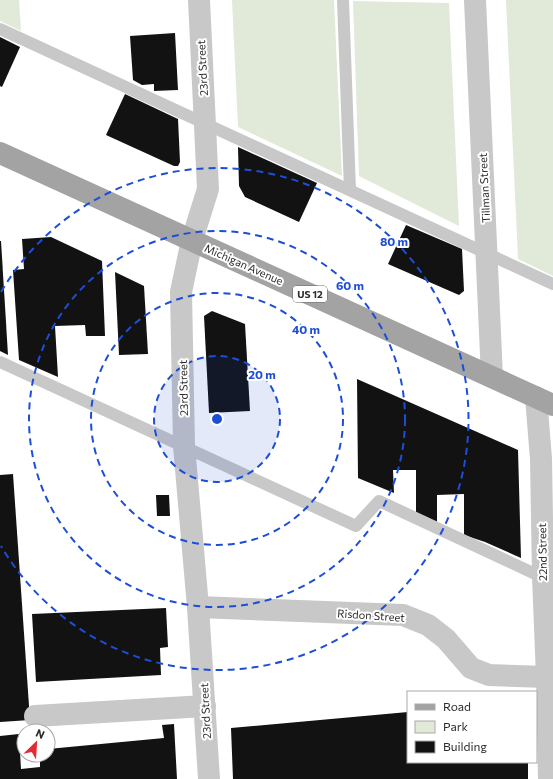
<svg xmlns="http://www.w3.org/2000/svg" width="553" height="779" font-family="Commissioner,sans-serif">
  <rect width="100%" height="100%" fill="#fff"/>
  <g fill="#e1ead8">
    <path d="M 0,0 L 19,0 L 21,31 L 0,21 Z"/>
    <path d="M 232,0 L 334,0 L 342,176 L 238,127 Z"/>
    <path d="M 506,0 L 553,0 L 553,276 L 518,259 Z"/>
    <path d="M 353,1 L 449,3 L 459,226 L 359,176 Z"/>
  </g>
  <g fill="#121212">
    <path d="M 175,33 L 178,90 L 154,91 L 154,84 L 142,85 L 133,80 L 130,36 Z"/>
    <path d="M 0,37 L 20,47 L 2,87 L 0,86 Z"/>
    <path d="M 125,94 L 178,119 L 180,162 L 178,166 L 174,166 L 106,135 Z"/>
    <path d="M 238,147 L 317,183 L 299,222 L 245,197 L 239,186 Z"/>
    <path d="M 406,225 L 462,249 L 464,291 L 459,295 L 388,264 Z"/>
    <path d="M 51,237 L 102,261 L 105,336 L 86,336 L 85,325 L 55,326 L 58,377 L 19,360 L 13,270 L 24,269 L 22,239 Z"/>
    <path d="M 0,241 L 1,241 L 8,355 L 0,351 Z"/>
    <path d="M 115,272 L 144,286 L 148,354 L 119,355 Z"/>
    <path d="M 212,311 L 245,324 L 250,411 L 209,413 L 204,316 Z"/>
    <path d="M 357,379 L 518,450 L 521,558 L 485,542 L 464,535 L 464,494 L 437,495 L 437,522 L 416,513 L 416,470 L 393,470 L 394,493 L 358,478 Z"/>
    <path d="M 13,474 L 30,720 L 0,722 L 0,475 Z"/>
    <path d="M 156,495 L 169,495 L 170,516 L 157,516 Z"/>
    <path d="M 166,608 L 168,647 L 160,648 L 161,675 L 36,682 L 32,614 Z"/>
    <path d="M 408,712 L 408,762 L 528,762 L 528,779 L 233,779 L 231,728 Z"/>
    <path d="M 174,724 L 177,779 L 0,779 L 0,736 L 19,734 L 21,769 L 40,767 L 40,755 L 48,755 L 48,749 L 164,738 L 162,725 Z"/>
  </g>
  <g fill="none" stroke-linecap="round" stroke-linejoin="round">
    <g stroke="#c8c8c8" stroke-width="12">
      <path d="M 343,0 L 350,190"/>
      <path d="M 0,29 L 553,284"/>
      <path d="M 0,362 L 356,526 L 379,501 L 546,579"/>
    </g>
    <g stroke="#c8c8c8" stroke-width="22">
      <path d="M 199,0 L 208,189 L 192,240 L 181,292 L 184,446 L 198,607 L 209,779"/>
      <path d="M 475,0 L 492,377"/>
      <path d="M 536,397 L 541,459 L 543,577 L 547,677 L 549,779"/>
      <path d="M 198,607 L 403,615 L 428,625 L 446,639 L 471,668 L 489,675 L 547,677"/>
      <path d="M 35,716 L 205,706"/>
    </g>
    <path stroke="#a3a3a3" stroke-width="22" d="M 0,153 L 553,405"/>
  </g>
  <circle cx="217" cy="419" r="63" fill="#1d4ed8" fill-opacity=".12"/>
  <g fill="none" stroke="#1d4ed8" stroke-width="2" stroke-dasharray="7 5">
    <circle cx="217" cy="419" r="63"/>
    <circle cx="217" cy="419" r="126"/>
    <circle cx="217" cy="419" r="188"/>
    <path d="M1 292A251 251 0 1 1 1 546"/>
  </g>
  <g text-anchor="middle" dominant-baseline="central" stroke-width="4" stroke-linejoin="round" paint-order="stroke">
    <rect fill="#fff" stroke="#6b6b6b" stroke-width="1" x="293" y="286" width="34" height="16" rx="3"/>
    <g font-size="10" font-weight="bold" fill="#2b2b2b">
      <text x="310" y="294">US 12</text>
    </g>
    <g font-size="11" fill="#2b2b2b" stroke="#fff">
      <text transform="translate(202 68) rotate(-93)">23rd Street</text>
      <text transform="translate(484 188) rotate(-93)">Tillman Street</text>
      <text transform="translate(244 264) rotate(24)">Michigan Avenue</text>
      <text transform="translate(183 388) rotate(-91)">23rd Street</text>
      <text transform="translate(542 552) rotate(-91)">22nd Street</text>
      <text transform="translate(371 615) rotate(4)">Risdon Street</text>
      <text transform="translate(205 711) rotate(-93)">23rd Street</text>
    </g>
  </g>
  <circle cx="217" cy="419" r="6" fill="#1d4ed8" stroke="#fff" stroke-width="2"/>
  <g font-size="12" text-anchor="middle" font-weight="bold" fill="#1d4ed8" stroke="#fff" stroke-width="4" stroke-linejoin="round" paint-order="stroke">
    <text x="394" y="246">80 m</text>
    <text x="350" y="290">60 m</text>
    <text x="306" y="334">40 m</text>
    <text x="262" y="379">20 m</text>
  </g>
  <rect x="407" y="691" width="130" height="72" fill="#ffffff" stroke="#aaaaaa"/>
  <rect x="415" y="704" width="20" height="6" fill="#a3a3a3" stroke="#aaaaaa"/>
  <text x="443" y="711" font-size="12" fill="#2b2b2b">Road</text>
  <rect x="415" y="721" width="20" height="12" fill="#e1ead8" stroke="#aaaaaa"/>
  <text x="443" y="731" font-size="12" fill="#2b2b2b">Park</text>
  <rect x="415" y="741" width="20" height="12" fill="#121212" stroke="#aaaaaa"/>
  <text x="443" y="751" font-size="12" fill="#2b2b2b">Building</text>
  <g transform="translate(36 743) rotate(25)"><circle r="19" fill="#ffffff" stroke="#aaaaaa"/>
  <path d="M0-3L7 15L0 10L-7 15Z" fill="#e42b30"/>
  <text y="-6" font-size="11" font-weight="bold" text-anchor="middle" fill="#2b2b2b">N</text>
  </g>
</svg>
